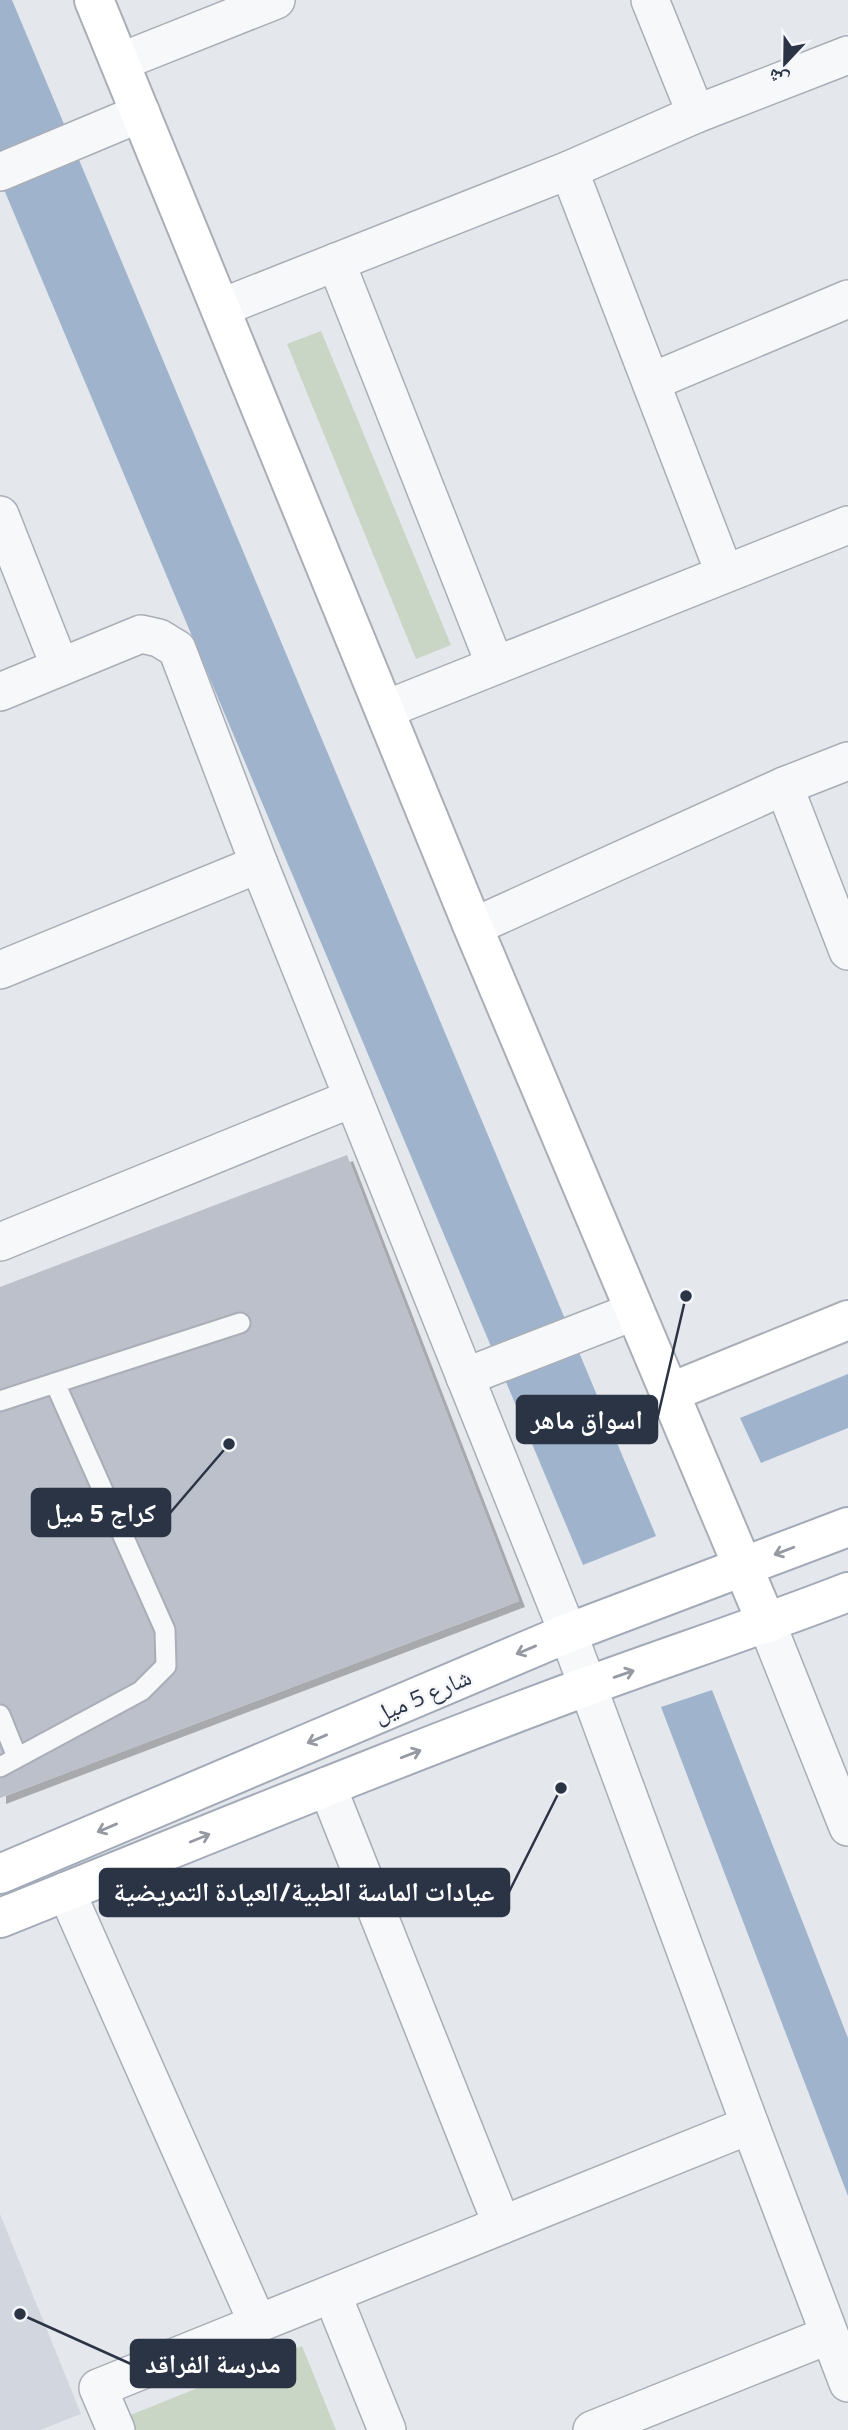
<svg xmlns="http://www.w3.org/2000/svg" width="848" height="2430" font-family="'Titillium Web','Noto Naskh Arabic',sans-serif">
  <defs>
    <filter id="shadow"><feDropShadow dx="6" dy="6" stdDeviation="0" flood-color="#0004"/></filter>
  </defs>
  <rect width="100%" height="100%" fill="#e4e7ec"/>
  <path fill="#d2d6de" d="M 0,2214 L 81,2414 L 40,2430 L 0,2430 Z"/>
  <g fill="#c9d6c5">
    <path d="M 321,331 L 451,645 L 416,659 L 287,344 Z"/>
    <path d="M 302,2346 L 336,2430 L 134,2430 L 128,2416 Z"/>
  </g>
  <g fill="#9fb4cc">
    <path d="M 0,0 L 12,0 L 656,1536 L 583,1565 L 0,180 Z"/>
    <path d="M 848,1374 L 848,1428 L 761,1463 L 740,1418 Z"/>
    <path d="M 712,1690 L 848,2038 L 848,2196 L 661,1707 Z"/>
  </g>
  <path fill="#bbc0ca" filter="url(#shadow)" d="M 347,1155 L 519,1601 L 0,1798 L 0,1287 Z"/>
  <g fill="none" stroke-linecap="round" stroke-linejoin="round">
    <defs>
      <g id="lane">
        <path d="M 0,1401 L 55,1383"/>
        <path d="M 0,1715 L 17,1757"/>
        <path d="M 0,1767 L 141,1691 L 166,1666 L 165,1630 L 55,1383 L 240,1323"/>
      </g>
      <g id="street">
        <path d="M 650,0 L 696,114"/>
        <path d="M 120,62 L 276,0"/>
        <path d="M 569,170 L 724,572"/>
        <path d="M 0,172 L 141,113"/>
        <path d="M 336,262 L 495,665"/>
        <path d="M 220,308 L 569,170 L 696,114 L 848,55"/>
        <path d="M 651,382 L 848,299"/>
        <path d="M 0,515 L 60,667"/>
        <path d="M 0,692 L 141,634 L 159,638 L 177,649 L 259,864 L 568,1633 L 750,2125 L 848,2383"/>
        <path d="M 384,710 L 848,525"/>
        <path d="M 784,786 L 848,951"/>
        <path d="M 473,927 L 784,786 L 848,761"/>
        <path d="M 0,970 L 259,864"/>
        <path d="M 0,1242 L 353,1098"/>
        <path d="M 465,1377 L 635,1311"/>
        <path d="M 767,1624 L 848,1827"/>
        <path d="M 327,1786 L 502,2225"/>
        <path d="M 66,1891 L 258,2324"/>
        <path d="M 332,2294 L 387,2430"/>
        <path d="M 116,2430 L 98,2388 L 750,2125"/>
        <path d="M 592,2430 L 829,2335"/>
      </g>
      <g id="secondary">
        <path d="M 94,0 L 473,927 L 767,1624"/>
        <path d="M 669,1393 L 848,1320"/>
      </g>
      <g id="primary">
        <path d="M 0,1874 L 568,1633 L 848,1527"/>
        <path d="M 0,1918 C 195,1840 388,1760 585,1687 C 672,1655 761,1626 848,1592"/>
      </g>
    </defs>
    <use href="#lane" stroke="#a9aeb7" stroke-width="23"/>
    <use href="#street" stroke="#a9aeb7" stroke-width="40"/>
    <use href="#secondary" stroke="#a9aeb7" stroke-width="42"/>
    <use href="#primary" stroke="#a3abb8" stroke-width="42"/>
    <use href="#lane" stroke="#f7f8fa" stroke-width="19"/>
    <use href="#street" stroke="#f7f8fa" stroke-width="37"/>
    <use href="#secondary" stroke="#fff" stroke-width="38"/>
    <use href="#primary" stroke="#fff" stroke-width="38"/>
  </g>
  <defs><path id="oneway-shaft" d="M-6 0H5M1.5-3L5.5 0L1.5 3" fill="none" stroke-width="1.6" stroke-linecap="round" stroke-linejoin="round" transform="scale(1.75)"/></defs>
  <g stroke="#959aa2">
    <use href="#oneway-shaft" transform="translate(784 1551) rotate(159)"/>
    <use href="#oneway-shaft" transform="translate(526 1650) rotate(157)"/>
    <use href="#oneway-shaft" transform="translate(624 1674) rotate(-19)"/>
    <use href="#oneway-shaft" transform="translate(317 1739) rotate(157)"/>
    <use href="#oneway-shaft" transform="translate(411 1754) rotate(-21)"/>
    <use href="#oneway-shaft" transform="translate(107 1828) rotate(157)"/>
    <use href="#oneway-shaft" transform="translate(200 1838) rotate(-22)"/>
  </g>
  <g text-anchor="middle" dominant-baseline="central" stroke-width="5" stroke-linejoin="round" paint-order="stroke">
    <g font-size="24" fill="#2b3445" stroke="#f4f6f9">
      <text transform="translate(422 1695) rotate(-23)">شارع 5 ميل</text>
    </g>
  </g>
  <path fill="none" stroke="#2b3445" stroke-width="2.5" d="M686 1296L657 1420M229 1444L170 1513M561 1788L509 1892M20 2314L131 2364"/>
  <g fill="#2b3445" stroke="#f4f6f9" stroke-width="2.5">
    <circle cx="686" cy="1296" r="7"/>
    <circle cx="229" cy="1444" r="7"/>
    <circle cx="561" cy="1788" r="7"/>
    <circle cx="20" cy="2314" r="7"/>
  </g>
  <g fill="#2b3445" stroke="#2b3445" stroke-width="2.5">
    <rect x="517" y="1396" width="140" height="47" rx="7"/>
    <rect x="32" y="1489" width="138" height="47" rx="7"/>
    <rect x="100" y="1869" width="409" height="47" rx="7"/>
    <rect x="131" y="2340" width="164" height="47" rx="7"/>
  </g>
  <g font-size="26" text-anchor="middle" font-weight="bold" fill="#fff">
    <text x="587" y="1429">اسواق ماهر</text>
    <text x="101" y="1522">كراج 5 ميل</text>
    <text x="304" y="1901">عيادات الماسة الطبية/العيادة التمريضية</text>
    <text x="213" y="2373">مدرسة الفراقد</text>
  </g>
  <g transform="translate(785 63) rotate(202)" stroke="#f4f6f9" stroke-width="5" paint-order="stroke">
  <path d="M0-5L12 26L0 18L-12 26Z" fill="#2b3445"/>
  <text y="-10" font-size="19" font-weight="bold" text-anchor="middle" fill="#2b3445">ش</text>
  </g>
</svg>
